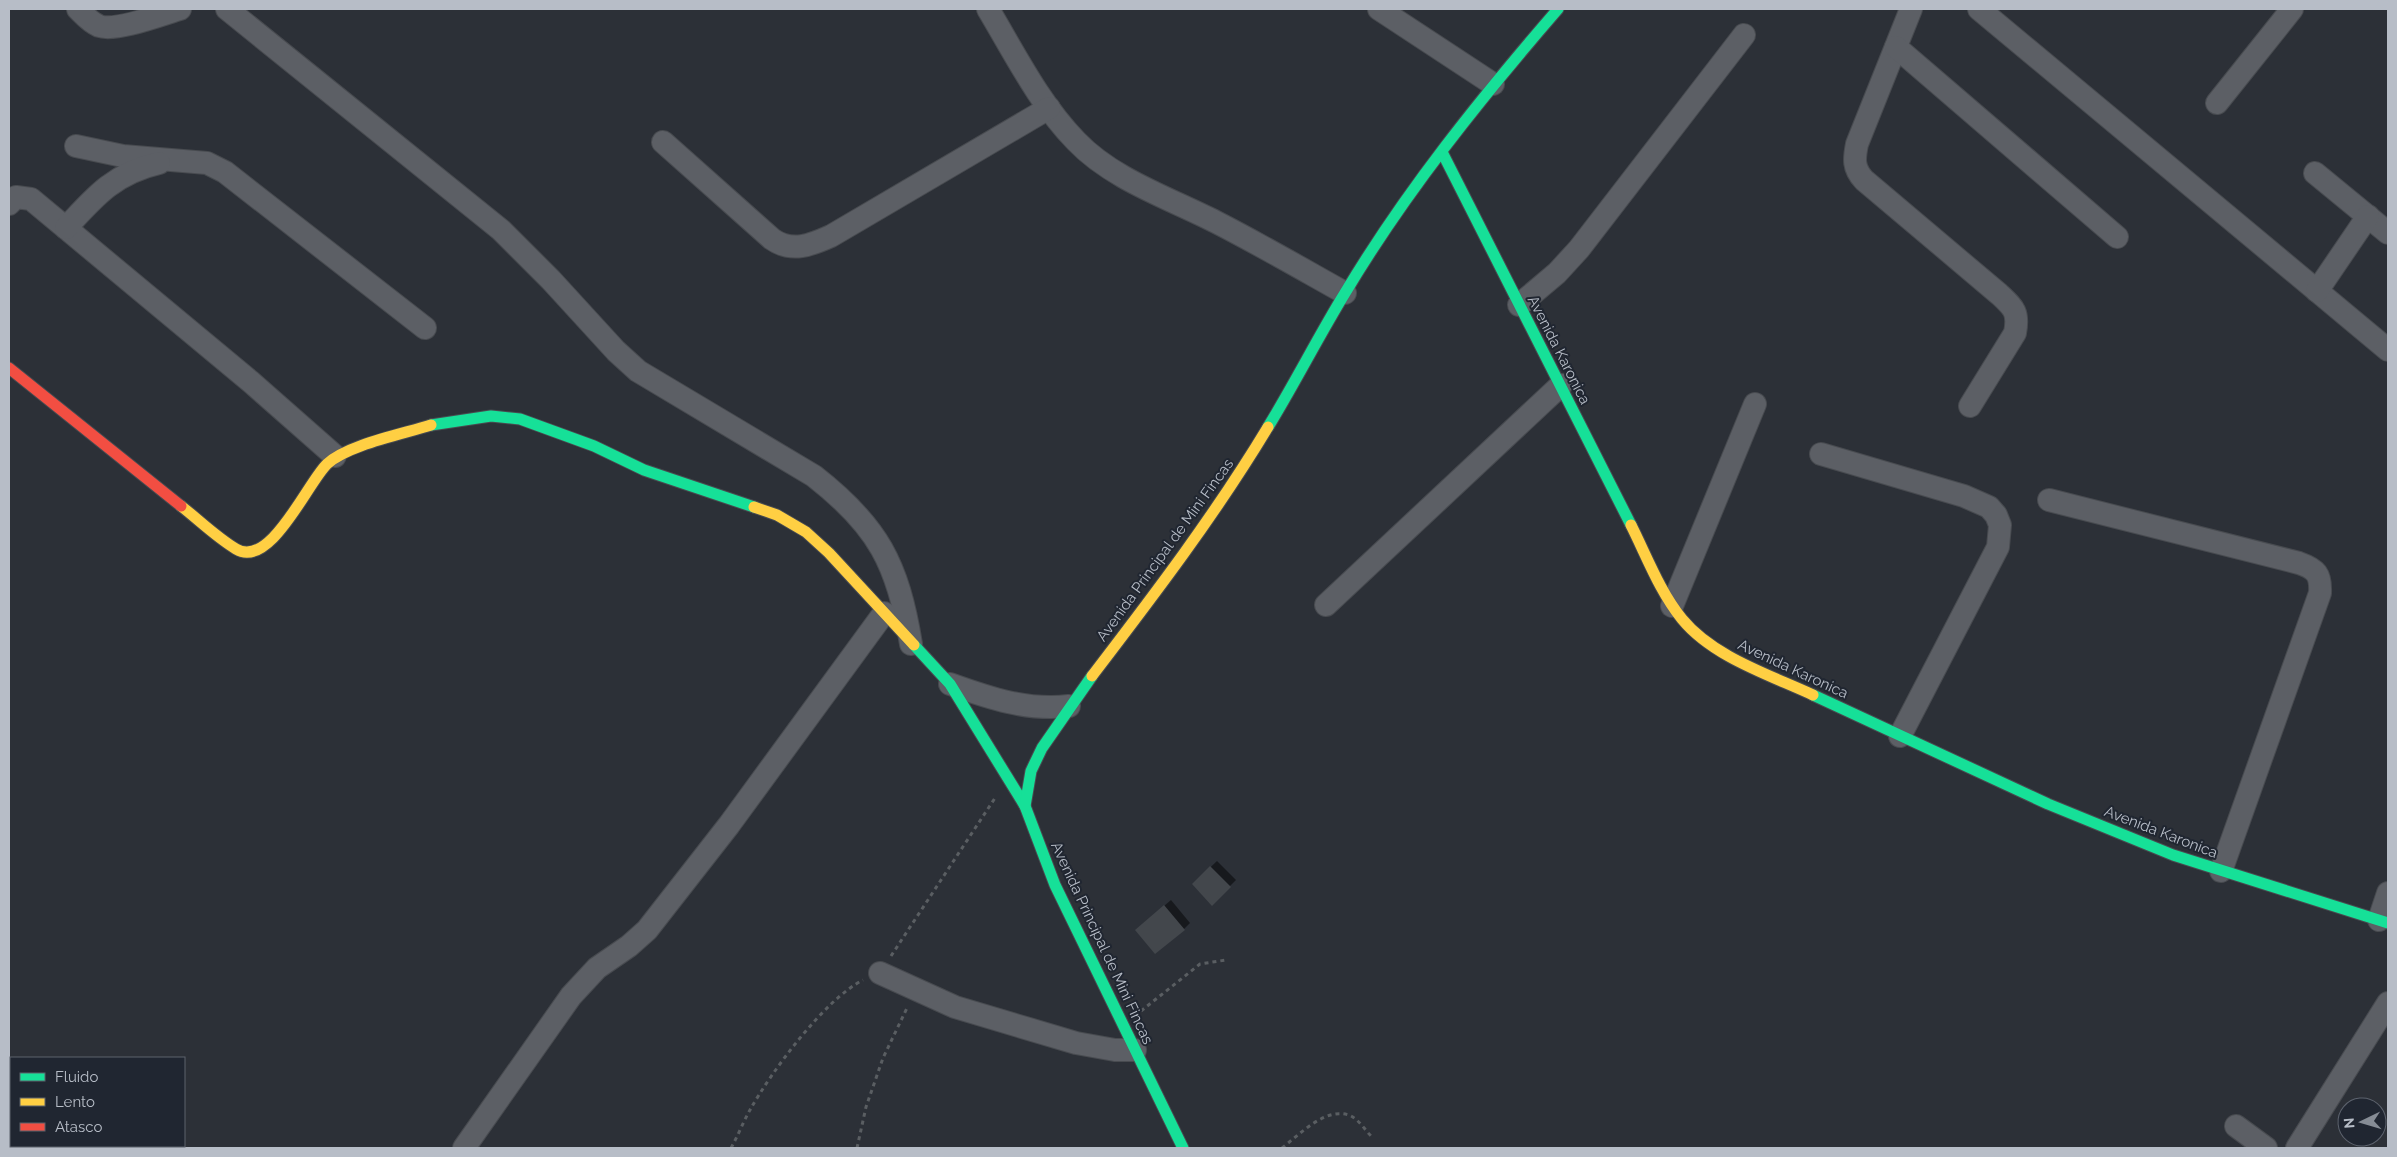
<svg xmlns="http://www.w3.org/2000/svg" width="2397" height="1157" font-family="Raleway,sans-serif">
  <rect width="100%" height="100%" fill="#2c3037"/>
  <g fill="#0007">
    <path d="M 1217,861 L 1236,880 L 1212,904 L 1193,884 Z"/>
    <path d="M 1171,900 L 1190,923 L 1184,929 L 1143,924 Z"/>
  </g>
  <g fill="#43474c">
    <path d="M 1210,866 L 1231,887 L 1212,906 L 1192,884 Z"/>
    <path d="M 1164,905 L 1185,930 L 1155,954 L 1135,930 Z"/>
  </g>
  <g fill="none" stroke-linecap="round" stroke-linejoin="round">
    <defs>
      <g id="street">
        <path d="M 78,9 C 84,15 90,22 99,26 C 116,32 163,14 180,9"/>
        <path d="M 227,9 L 501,230 L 551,280 L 616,351 L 638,371 L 814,476 C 878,526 898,564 911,644"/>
        <path d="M 988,9 C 1015,54 1039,103 1076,141 C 1112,179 1169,198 1216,222 C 1259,244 1302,269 1345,293"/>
        <path d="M 1379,9 L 1493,84"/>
        <path d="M 1911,9 L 1857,144 C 1854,159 1853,168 1864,180 L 1999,294 C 2014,308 2019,312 2015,333 L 1970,406"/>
        <path d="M 1979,9 L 2388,350"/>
        <path d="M 1896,47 L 2117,237"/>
        <path d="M 2217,103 L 2292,9"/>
        <path d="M 663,142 L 772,239 C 792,253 811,245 831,236 L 1049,108"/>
        <path d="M 76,146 L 123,156 L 207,163 L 225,172 L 425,328"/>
        <path d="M 2315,173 L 2388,233"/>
        <path d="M 9,204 L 16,197 L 31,199 L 251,382 L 335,456"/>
        <path d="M 66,228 C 95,196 115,173 159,163"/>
        <path d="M 2317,291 L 2368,216"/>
        <path d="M 1519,305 L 1557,273 L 1579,249 L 1744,35"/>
        <path d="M 1821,454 L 1964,496 L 1989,507 L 1996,515 L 2000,525 L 1998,547 L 1900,736"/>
        <path d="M 2049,500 L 2299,563 C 2316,569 2321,574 2320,593 L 2221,871"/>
        <path d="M 1326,605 L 1561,385"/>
        <path d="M 1672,606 L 1755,404"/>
        <path d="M 950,684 C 989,698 1027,711 1069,706"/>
        <path d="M 2379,920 L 2388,893"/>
        <path d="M 880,973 L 955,1007 L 1076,1043 L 1115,1050 L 1135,1050"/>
        <path d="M 2236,1126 L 2266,1148"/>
        <path d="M 464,1148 L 571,996 L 597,968 L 629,946 L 647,930 L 729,825 L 884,613"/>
        <path d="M 2297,1148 L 2388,1003"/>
      </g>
      <g id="fast">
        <path d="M 1442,152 L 1631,525"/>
        <path d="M 431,425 L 491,416 L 520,419 L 594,446 L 644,470 L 754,507"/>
        <path d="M 1268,427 C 1295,383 1318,337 1345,293 C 1406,191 1481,98 1558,9"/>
        <path d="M 914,645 L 950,684 L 1025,806"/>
        <path d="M 1092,676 L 1042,748 L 1031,771 L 1025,806 L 1055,885 L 1183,1148"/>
        <path d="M 1813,695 L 2048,804 L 2173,855 L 2388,923"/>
      </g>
      <g id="slow">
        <path d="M 181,506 C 199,520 216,537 236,549 C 270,570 308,482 327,464 C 347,445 403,434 431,425"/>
        <path d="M 754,507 L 777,515 L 806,532 L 829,553 L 914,645"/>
        <path d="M 1631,525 C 1647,557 1660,592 1682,619 C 1713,657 1770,675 1813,695"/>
        <path d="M 1092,676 C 1154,595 1215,515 1268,427"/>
      </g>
      <path id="jam" d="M 9,368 L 181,506"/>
    </defs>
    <use href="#street" stroke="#484b50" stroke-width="24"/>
    <use href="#fast" stroke="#484b50" stroke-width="13"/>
    <use href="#slow" stroke="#484b50" stroke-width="13"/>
    <use href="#jam" stroke="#484b50" stroke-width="13"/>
    <g stroke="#5a5e62" stroke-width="3" stroke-dasharray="4 4" stroke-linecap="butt">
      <path d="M 891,956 L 995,798"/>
      <path d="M 1141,1011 L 1200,964 L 1226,960"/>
      <path d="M 731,1148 C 738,1136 743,1122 750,1110 C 771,1072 825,999 863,980"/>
      <path d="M 857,1148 L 866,1107 L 883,1058 L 907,1008"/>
      <path d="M 1282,1148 C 1299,1135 1327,1105 1351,1116 C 1359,1120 1365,1130 1371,1136"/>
    </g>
    <use href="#street" stroke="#5c5f65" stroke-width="22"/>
    <use href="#fast" stroke="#16e098" stroke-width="11"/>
    <use href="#slow" stroke="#ffcf43" stroke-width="11"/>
    <use href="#jam" stroke="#f24e42" stroke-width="11"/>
  </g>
  <g text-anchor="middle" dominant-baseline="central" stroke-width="4" stroke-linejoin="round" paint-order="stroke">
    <g font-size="15" fill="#b7bdc7" stroke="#202631">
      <text transform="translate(1559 350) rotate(63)">Avenida Karonica</text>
      <text transform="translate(1165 550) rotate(-54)">Avenida Principal de Mini Fincas</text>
      <text transform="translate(1793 669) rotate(25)">Avenida Karonica</text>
      <text transform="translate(2161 832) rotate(21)">Avenida Karonica</text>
      <text transform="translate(1102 943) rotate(65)">Avenida Principal de Mini Fincas</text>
    </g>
  </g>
  <rect width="2397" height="1157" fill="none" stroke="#b7bdc7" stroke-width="20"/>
  <rect x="10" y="1057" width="175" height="90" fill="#202631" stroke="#5c626d"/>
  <rect x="20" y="1073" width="25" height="8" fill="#16e098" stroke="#5c626d"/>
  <text x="55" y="1082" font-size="15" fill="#b7bdc7">Fluido</text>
  <rect x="20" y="1098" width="25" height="8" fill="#ffcf43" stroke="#5c626d"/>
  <text x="55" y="1107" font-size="15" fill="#b7bdc7">Lento</text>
  <rect x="20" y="1123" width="25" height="8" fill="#f24e42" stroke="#5c626d"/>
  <text x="55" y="1132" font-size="15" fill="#b7bdc7">Atasco</text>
  <g transform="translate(2362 1122) rotate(265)"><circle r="24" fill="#202631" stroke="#5c626d"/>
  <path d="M0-4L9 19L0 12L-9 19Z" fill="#868c95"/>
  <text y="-8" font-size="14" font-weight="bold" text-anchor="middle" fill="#b7bdc7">N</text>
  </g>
</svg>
